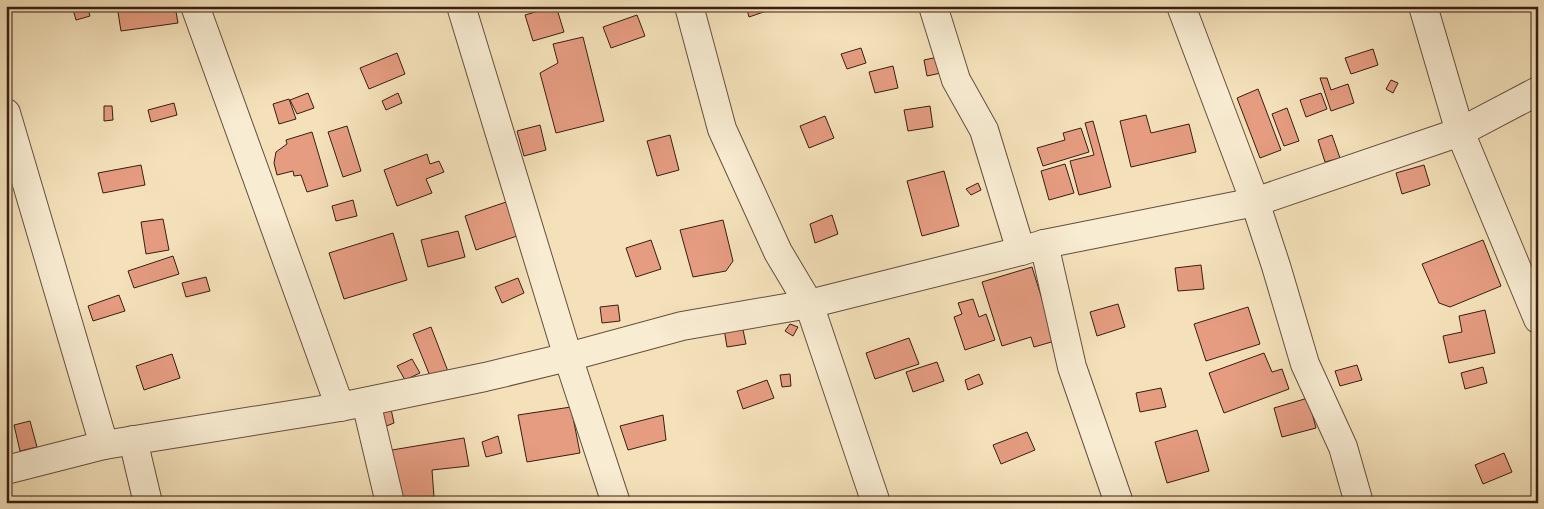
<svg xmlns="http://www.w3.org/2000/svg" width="1544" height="509" font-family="'IM FELL French Canon',serif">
  <rect width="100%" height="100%" fill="#f4e1ba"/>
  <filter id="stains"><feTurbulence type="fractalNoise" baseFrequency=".004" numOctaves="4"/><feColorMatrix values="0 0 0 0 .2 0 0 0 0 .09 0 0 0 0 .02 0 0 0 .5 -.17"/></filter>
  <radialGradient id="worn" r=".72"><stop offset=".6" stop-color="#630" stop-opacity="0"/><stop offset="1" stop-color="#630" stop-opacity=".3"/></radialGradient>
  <g fill="#e59c81" stroke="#371e13">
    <path d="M 72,6 L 87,6 L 90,16 L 76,20 Z"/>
    <path d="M 117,6 L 175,6 L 178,23 L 121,31 Z"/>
    <path d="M 556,6 L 564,32 L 533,41 L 525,15 Z"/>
    <path d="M 746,6 L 781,6 L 749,17 Z"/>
    <path d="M 637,15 L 645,36 L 611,48 L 603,27 Z"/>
    <path d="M 583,37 L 604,121 L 556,133 L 540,73 L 558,63 L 553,44 Z"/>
    <path d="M 861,48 L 866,63 L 847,69 L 841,54 Z"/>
    <path d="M 1373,49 L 1378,65 L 1351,74 L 1345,58 Z"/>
    <path d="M 397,53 L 405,74 L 369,89 L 360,68 Z"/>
    <path d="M 938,57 L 941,73 L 927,76 L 924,60 Z"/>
    <path d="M 893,66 L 898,88 L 875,93 L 869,72 Z"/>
    <path d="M 1320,78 L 1327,78 L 1331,90 L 1348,84 L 1354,103 L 1331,111 Z"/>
    <path d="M 1391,80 L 1398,83 L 1393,93 L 1386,89 Z"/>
    <path d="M 1258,89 L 1281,150 L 1260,158 L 1237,98 Z"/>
    <path d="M 308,93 L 314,108 L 297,114 L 290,100 Z"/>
    <path d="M 398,93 L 402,103 L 386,110 L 382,101 Z"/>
    <path d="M 1321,93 L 1327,109 L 1306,117 L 1300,100 Z"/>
    <path d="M 289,99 L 296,119 L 279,124 L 273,104 Z"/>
    <path d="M 174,103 L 177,115 L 151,122 L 148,110 Z"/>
    <path d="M 104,106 L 112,106 L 113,120 L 104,121 Z"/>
    <path d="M 930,106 L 933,127 L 908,131 L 904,110 Z"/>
    <path d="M 1287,108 L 1299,141 L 1284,146 L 1272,114 Z"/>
    <path d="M 1146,115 L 1151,133 L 1189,124 L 1196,152 L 1131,167 L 1120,121 Z"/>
    <path d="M 825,116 L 834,138 L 809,148 L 800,126 Z"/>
    <path d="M 1093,121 L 1111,187 L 1079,195 L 1070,161 L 1094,155 L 1085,123 Z"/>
    <path d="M 540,125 L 546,150 L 524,156 L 517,131 Z"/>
    <path d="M 347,126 L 361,171 L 343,177 L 328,132 Z"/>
    <path d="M 1081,128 L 1089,152 L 1043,166 L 1037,148 L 1065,140 L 1063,133 Z"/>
    <path d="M 312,132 L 328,186 L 307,192 L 301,175 L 294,176 L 293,171 L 277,175 L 274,163 L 276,152 L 287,144 L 286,140 Z"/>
    <path d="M 670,135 L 679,170 L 657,176 L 647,141 Z"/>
    <path d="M 1332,135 L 1340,158 L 1325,162 L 1318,140 Z"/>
    <path d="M 427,154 L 430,164 L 439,161 L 444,172 L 426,179 L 432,193 L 397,206 L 384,170 Z"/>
    <path d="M 1065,164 L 1074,193 L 1049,200 L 1041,171 Z"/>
    <path d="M 141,165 L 145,185 L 103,193 L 98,173 Z"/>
    <path d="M 1424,165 L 1430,185 L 1402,194 L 1396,173 Z"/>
    <path d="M 944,171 L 959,226 L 922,236 L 907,181 Z"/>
    <path d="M 978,183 L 981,190 L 971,195 L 966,189 Z"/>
    <path d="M 353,200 L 357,216 L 336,221 L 332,206 Z"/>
    <path d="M 509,201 L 520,235 L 476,250 L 465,216 Z"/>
    <path d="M 832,215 L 838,234 L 815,243 L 810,224 Z"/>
    <path d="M 163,219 L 169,250 L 146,254 L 141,222 Z"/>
    <path d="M 723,220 L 733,261 L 726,271 L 693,277 L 680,230 Z"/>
    <path d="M 458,231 L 465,257 L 428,267 L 421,240 Z"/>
    <path d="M 393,233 L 407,280 L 344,299 L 329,253 Z"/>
    <path d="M 651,240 L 661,269 L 636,277 L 626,248 Z"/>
    <path d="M 1483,240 L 1501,286 L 1450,307 L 1439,303 L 1422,264 Z"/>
    <path d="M 173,256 L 179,274 L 134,288 L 128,271 Z"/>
    <path d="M 1201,265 L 1204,289 L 1178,291 L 1175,268 Z"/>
    <path d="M 1032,267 L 1055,341 L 1034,347 L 1031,337 L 1002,346 L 982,282 Z"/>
    <path d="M 206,277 L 210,291 L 186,297 L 182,283 Z"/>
    <path d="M 518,278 L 524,293 L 502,303 L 495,287 Z"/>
    <path d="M 119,295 L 125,311 L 93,321 L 88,306 Z"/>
    <path d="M 973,299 L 979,317 L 986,314 L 995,340 L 965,350 L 954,317 L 962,314 L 958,303 Z"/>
    <path d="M 1118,304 L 1125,327 L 1097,336 L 1090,312 Z"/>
    <path d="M 618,305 L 620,321 L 602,323 L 600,307 Z"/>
    <path d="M 1248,307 L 1260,344 L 1206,361 L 1194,324 Z"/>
    <path d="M 1485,310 L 1495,353 L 1449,363 L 1443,336 L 1462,332 L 1459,316 Z"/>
    <path d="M 790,324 L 798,327 L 793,336 L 785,331 Z"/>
    <path d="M 742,325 L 746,344 L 727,347 L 724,329 Z"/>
    <path d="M 431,327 L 449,374 L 432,381 L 413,334 Z"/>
    <path d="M 909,338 L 919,364 L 875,379 L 866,353 Z"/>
    <path d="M 1264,353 L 1272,372 L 1282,369 L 1289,389 L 1224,413 L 1209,373 Z"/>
    <path d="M 172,354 L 180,378 L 144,390 L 136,366 Z"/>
    <path d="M 412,359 L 420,373 L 405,380 L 397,366 Z"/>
    <path d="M 937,362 L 944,381 L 913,392 L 906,372 Z"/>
    <path d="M 1357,365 L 1362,380 L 1340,386 L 1335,371 Z"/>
    <path d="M 1483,367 L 1487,383 L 1465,389 L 1461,373 Z"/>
    <path d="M 790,374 L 791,386 L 782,387 L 780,375 Z"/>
    <path d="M 979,374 L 983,384 L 968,390 L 965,380 Z"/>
    <path d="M 767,380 L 774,398 L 743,409 L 737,391 Z"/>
    <path d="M 1161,388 L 1166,407 L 1140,412 L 1136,393 Z"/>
    <path d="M 1308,398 L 1316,428 L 1282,437 L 1274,408 Z"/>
    <path d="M 571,407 L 580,453 L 527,462 L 518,415 Z"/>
    <path d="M 391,409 L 394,423 L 384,427 L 377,413 Z"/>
    <path d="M 663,415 L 666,440 L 628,450 L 620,426 Z"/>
    <path d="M 30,421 L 37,447 L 20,451 L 14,425 Z"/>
    <path d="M 1197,430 L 1209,471 L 1167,483 L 1155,442 Z"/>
    <path d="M 1027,432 L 1035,450 L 1001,464 L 993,445 Z"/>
    <path d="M 498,436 L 502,453 L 486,457 L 482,442 Z"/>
    <path d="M 464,438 L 469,466 L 432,470 L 434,497 L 401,503 L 386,451 Z"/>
    <path d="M 1538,442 L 1538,461 L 1532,444 Z"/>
    <path d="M 1504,453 L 1512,472 L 1483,484 L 1475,465 Z"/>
    <path d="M 32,497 L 33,503 L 12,503 L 12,502 Z"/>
  </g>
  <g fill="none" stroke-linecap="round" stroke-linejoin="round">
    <defs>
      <g id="minor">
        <path d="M 195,6 L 340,407"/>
        <path d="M 461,6 L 568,357 L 616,503"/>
        <path d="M 689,6 L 722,129 L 778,252 L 809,304 L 876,503"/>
        <path d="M 933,6 L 956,80 L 984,130 L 1021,251"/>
        <path d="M 1181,6 L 1255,202 L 1276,266 L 1305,364 L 1343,447 L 1359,503"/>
        <path d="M 1423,6 L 1460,132 L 1538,319"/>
        <path d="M 6,113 L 104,445"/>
        <path d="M 1044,244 L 1072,367 L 1119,503"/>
        <path d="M 366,402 L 390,503"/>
        <path d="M 133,440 L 148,503"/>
        <path d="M 6,470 L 104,445 L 340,407 L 485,377 L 568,357 L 682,326 L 809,304 L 1021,251 L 1044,244 L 1255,202 L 1460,132 L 1538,91"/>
      </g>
    </defs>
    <use href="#minor" stroke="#664f3d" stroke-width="30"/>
    <use href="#minor" stroke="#f8ecd2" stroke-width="28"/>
  </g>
  <rect width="1544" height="509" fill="none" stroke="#f4e1ba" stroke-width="25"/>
  <rect x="8" y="8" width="1529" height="494" fill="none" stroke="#371e13" stroke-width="2.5"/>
  <rect x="12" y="12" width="1519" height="484" fill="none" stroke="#371e13"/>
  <rect width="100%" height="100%" filter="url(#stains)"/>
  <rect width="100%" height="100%" fill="url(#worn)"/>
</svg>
